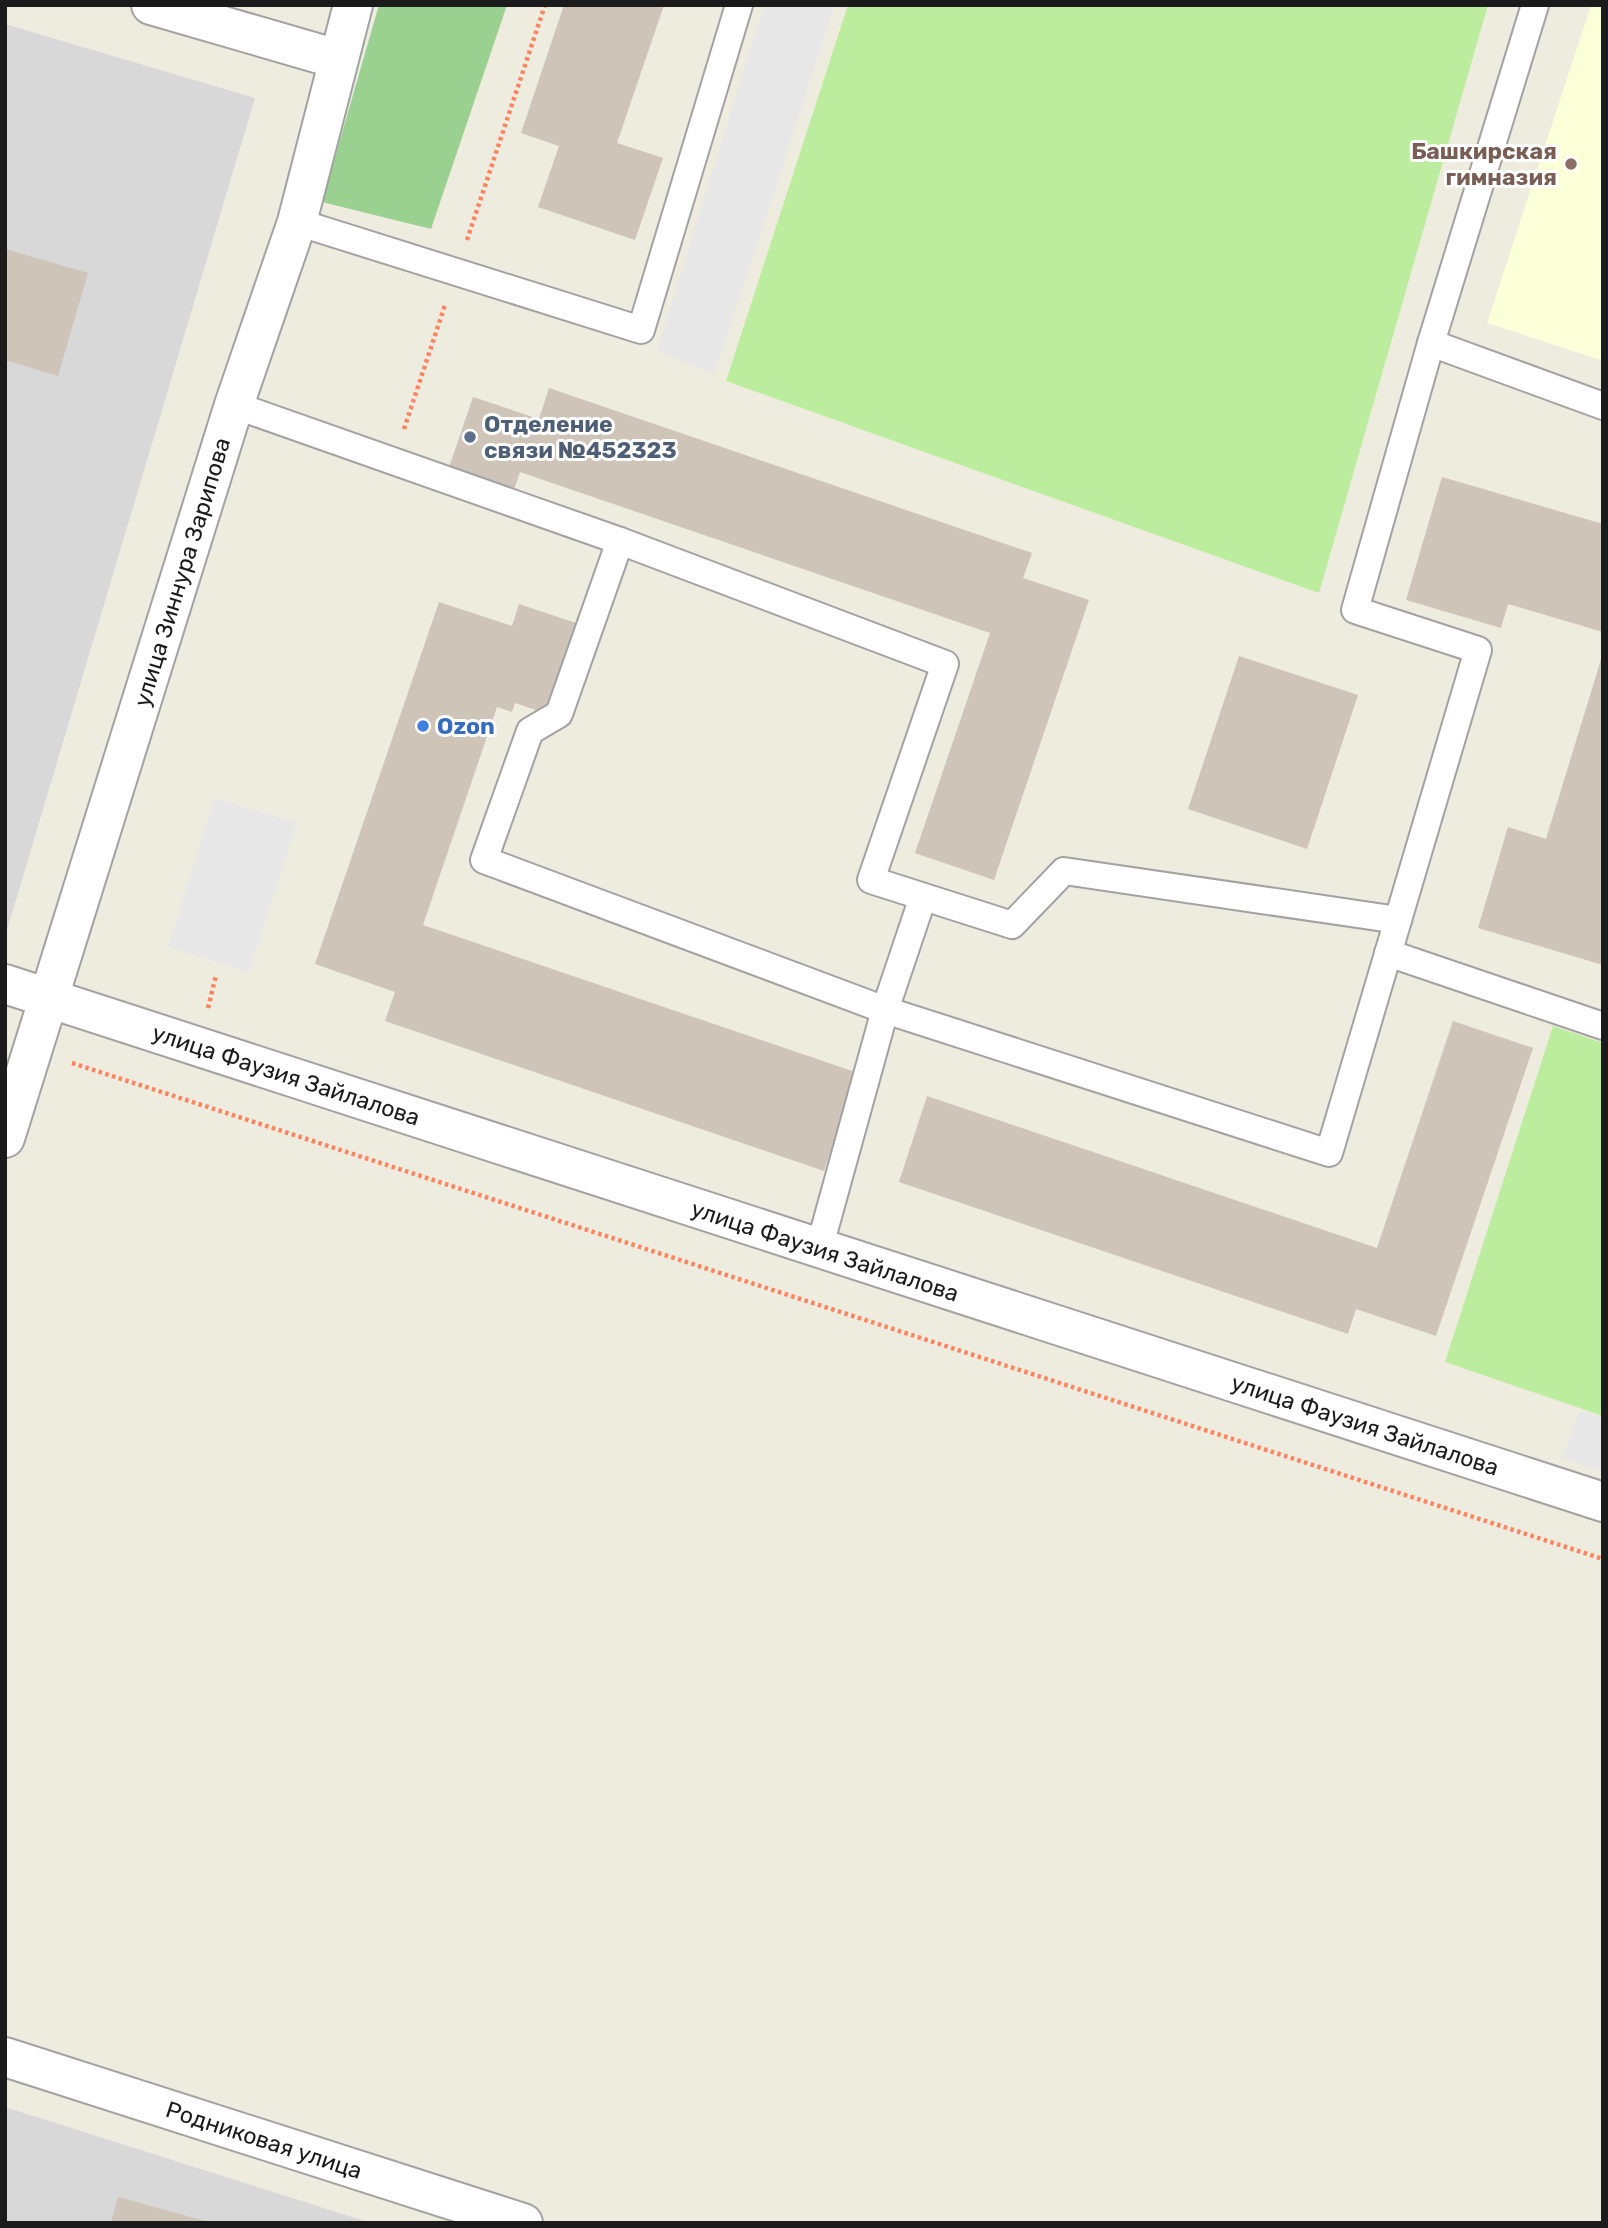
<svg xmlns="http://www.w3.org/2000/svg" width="1608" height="2228" font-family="Rubik,sans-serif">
  <rect width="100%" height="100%" fill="#eeebdf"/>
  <g fill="#d9d8d8">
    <path d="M 5,24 L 255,98 L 7,930 L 5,929 Z"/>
    <path d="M 5,2107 L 371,2223 L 5,2223 Z"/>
  </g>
  <path fill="#faffd7" d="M 1591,5 L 1603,5 L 1603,361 L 1487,323 Z"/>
  <g fill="#bced9f">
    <path d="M 848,5 L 1488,5 L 1319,593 L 726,381 Z"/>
    <path d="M 1553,1026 L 1603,1043 L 1603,1416 L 1445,1362 Z"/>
  </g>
  <path fill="#9bd190" d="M 379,5 L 507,5 L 431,229 L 322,202 Z"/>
  <g fill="#e7e7e7">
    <path d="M 764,5 L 835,5 L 714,374 L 657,351 Z"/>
    <path d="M 215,798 L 296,823 L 249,972 L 168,947 Z"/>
    <path d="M 1579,1411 L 1603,1419 L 1603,1472 L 1562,1458 Z"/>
  </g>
  <g fill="#cec4b8">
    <path d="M 564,5 L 664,5 L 617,143 L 663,158 L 635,240 L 538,207 L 559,146 L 521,133 Z"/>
    <path d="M 5,249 L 88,273 L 58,376 L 5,360 Z"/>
    <path d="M 549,388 L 1032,553 L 1023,578 L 1089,600 L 994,880 L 915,853 L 990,633 L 520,472 L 510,501 L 445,479 L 473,397 L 539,419 Z"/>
    <path d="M 1442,477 L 1603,524 L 1603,632 L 1508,604 L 1501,628 L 1406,600 Z"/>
    <path d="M 439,602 L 512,626 L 519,604 L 576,623 L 545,713 L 515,703 L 512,712 L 497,707 L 423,925 L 858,1073 L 824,1171 L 385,1021 L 395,992 L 315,964 Z"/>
    <path d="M 1603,653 L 1603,965 L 1478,928 L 1508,827 L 1546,839 Z"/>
    <path d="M 1239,656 L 1358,695 L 1307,849 L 1188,809 Z"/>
    <path d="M 1453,1021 L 1533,1048 L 1436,1336 L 1356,1309 L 1348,1334 L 899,1182 L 927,1096 L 1377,1248 Z"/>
    <path d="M 118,2197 L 209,2222 L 209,2223 L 111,2223 Z"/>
  </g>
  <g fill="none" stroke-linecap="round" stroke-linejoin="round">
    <defs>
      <g id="service">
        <path d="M 297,222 L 641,330 L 739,5"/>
        <path d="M 1431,343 L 1603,406"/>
        <path d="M 234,405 L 620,541 L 945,664 L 871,880 L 1012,925 L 1064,871 L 1398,920 L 1478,650 L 1355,610 L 1431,343 L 1535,5"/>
        <path d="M 620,541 L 559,714 L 530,731 L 484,860 L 885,1010 L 1329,1153 L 1398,920"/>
        <path d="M 1388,953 L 1603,1026"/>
        <path d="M 819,1249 L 885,1010 L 923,897"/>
      </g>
      <g id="minor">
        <path d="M 151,5 L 337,59"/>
        <path d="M 5,984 L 1603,1502"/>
        <path d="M 5,1138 L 234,405 L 297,222 L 353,5"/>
        <path d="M 5,2057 L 523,2223"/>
      </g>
    </defs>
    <use href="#service" stroke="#a2a2a2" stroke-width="30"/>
    <use href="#minor" stroke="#a2a2a2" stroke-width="42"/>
    <g stroke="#ff835f" stroke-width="4.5" stroke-dasharray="3.5 3.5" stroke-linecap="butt">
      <path d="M 467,240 L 545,5"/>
      <path d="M 404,429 L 445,305"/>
      <path d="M 208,1008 L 216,975"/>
      <path d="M 72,1063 L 1603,1559"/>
    </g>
    <use href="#service" stroke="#fff" stroke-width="26"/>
    <use href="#minor" stroke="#fff" stroke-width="38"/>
  </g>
  <circle fill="#8d6e63" stroke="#fff" stroke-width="2.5" cx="1571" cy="164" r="7"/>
  <circle fill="#5c6f8a" stroke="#fff" stroke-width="2.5" cx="470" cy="437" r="7"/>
  <circle fill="#3f7fe0" stroke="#fff" stroke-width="2.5" cx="423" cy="726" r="7"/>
  <g text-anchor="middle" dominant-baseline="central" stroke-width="6" stroke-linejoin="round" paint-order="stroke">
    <g font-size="23" font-weight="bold" fill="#785e54" stroke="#fff" text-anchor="end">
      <text x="1557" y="151">Башкирская<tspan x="1557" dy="26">гимназия</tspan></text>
    </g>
    <g font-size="23" font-weight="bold" fill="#4e5e75" stroke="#fff" text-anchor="start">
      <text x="484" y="424">Отделение<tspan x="484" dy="26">связи №452323</tspan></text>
    </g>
    <g font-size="23" fill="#1b1b1b" stroke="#fff">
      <text transform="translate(182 572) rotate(-73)">улица Зиннура Зарипова</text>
      <text transform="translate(286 1075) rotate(18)">улица Фаузия Зайлалова</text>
      <text transform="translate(825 1251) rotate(18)">улица Фаузия Зайлалова</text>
      <text transform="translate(1365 1425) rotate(18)">улица Фаузия Зайлалова</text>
      <text transform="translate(264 2140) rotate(18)">Родниковая улица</text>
    </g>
    <g font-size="23" font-weight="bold" fill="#366cbe" stroke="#fff" text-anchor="start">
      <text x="437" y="726">Ozon</text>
    </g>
  </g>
  <rect width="1608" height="2228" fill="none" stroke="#1b1b1b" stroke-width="14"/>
</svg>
